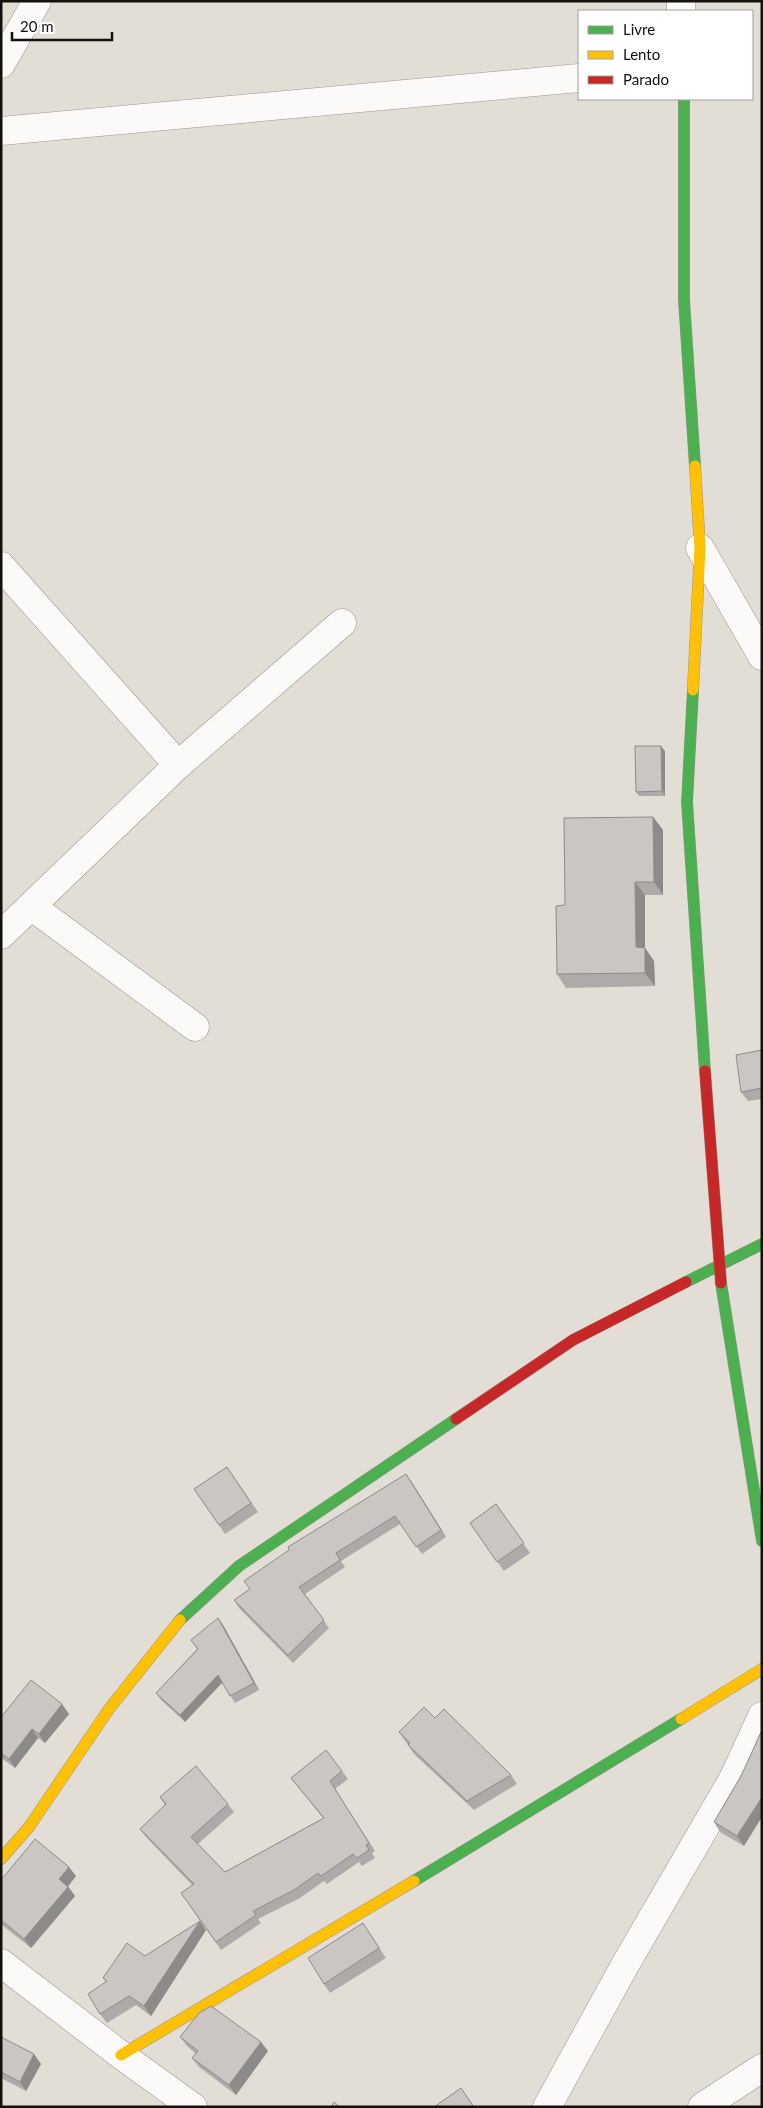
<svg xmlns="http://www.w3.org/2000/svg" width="763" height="2108" font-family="Lato,sans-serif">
  <rect width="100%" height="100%" fill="#e2ded6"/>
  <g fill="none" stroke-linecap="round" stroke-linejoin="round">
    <defs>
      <g id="street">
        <path d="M 681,1 L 681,11"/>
        <path d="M 1,64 L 37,1"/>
        <path d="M 1,131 L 579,78"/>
        <path d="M 700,548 L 762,656"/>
        <path d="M 1,566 L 178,765"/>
        <path d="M 31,906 L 195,1027"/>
        <path d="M 1,935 L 178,765 L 342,623"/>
        <path d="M 1,1963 L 121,2055 L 193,2107"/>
        <path d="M 547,2107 L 625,1965 L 733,1779 L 762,1716"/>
        <path d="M 702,2107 L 762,2068"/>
      </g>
      <g id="fast">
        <path d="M 684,99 L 684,300 L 695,466"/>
        <path d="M 693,690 L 687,802 L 705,1071"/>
        <path d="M 686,1282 L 762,1244"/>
        <path d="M 721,1283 L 762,1541"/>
        <path d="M 180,1620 L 239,1566 L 456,1419"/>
        <path d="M 414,1881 L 681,1719"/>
      </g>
      <g id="slow">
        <path d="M 693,690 L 700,548 L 695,466"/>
        <path d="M 681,1719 L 762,1669"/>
        <path d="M 1,1859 L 29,1827 L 109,1709 L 180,1620"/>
        <path d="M 121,2055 L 414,1881"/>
      </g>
      <g id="jam">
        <path d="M 705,1071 L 721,1283"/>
        <path d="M 456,1419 L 573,1340 L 686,1282"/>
      </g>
    </defs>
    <use href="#street" stroke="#9a9691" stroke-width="29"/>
    <use href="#fast" stroke="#9a9691" stroke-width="12"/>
    <use href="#slow" stroke="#9a9691" stroke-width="12"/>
    <use href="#jam" stroke="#9a9691" stroke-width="12"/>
    <use href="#street" stroke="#fbfaf9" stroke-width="28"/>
    <use href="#fast" stroke="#4caf50" stroke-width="11"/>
    <use href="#slow" stroke="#ffc107" stroke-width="11"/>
    <use href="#jam" stroke="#c62828" stroke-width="11"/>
  </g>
  <g fill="#aeaaa9">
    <path d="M 665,751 L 665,796 L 639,796 L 636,792 Z"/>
    <path d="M 653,817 L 663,830 L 663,895 L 645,895 L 645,948 L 654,961 L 655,986 L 566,988 L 557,974 Z"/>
    <path d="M 762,1050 L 762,1099 L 748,1101 L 741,1092 Z"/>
    <path d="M 227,1467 L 258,1512 L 225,1534 L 194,1489 Z"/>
    <path d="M 411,1481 L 446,1537 L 422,1554 L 400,1524 L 341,1561 L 345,1567 L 305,1594 L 329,1628 L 293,1663 L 239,1608 L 234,1600 L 250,1589 L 289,1550 Z"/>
    <path d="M 496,1504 L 530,1553 L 504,1571 L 470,1523 Z"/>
    <path d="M 223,1625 L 259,1690 L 235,1703 L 222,1682 L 185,1722 L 161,1700 L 156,1693 L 197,1649 L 191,1640 Z"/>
    <path d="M 69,1714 L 45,1743 L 38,1738 L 15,1768 L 1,1758 L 1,1715 L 2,1716 Z"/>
    <path d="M 435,1718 L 511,1775 L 517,1784 L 474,1810 L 414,1754 L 399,1732 Z"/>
    <path d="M 342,1771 L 348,1779 L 335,1789 L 375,1851 L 372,1853 L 375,1858 L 362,1866 L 359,1862 L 327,1884 L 324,1881 L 300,1898 L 258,1919 L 261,1923 L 221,1950 L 181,1893 L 192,1885 L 146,1837 L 140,1829 L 165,1805 L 160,1797 L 228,1804 L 234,1812 L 198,1844 L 225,1872 L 323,1818 L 291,1778 Z"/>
    <path d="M 741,1776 L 744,1846 L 720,1832 L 714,1822 Z"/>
    <path d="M 76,1876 L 68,1886 L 75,1896 L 31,1948 L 1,1924 L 1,1880 Z"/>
    <path d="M 363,1923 L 386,1958 L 330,1993 L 324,1984 Z"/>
    <path d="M 206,1930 L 151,2016 L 136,2005 L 107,2023 L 100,2014 L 106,1982 L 103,1978 L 145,1956 Z"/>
    <path d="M 1,2037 L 41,2064 L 26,2091 L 1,2078 Z"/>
    <path d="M 180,2037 L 268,2051 L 236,2095 L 199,2067 L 192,2058 L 196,2054 L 187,2046 Z"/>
  </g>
  <g fill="#8d8b89">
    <path d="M 661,746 L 665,751 L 665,796 L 662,791 Z"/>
    <path d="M 653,817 L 663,830 L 663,895 L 654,882 Z"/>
    <path d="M 635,882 L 645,895 L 645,948 L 654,961 L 655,986 L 645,973 L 636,947 Z"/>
    <path d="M 406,1474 L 411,1481 L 446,1537 L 441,1530 Z"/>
    <path d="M 218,1618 L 223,1625 L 259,1690 L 254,1683 Z"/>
    <path d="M 218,1675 L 223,1682 L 185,1722 L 180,1715 Z"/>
    <path d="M 62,1704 L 69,1714 L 45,1743 L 39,1734 Z"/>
    <path d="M 32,1729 L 38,1738 L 15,1768 L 9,1759 Z"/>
    <path d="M 762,1797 L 762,1817 L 744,1846 L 737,1836 Z"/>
    <path d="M 69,1867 L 76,1876 L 66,1889 L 59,1879 Z"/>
    <path d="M 68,1887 L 75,1896 L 31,1948 L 24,1939 Z"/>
    <path d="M 200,1921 L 206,1930 L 151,2016 L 144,2006 Z"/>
    <path d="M 261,2042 L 268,2051 L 236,2095 L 229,2085 Z"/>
    <path d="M 34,2054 L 41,2064 L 26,2091 L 20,2082 Z"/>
  </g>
  <g fill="#cac6c4" stroke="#8d8b89">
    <path d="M 635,746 L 661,746 L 662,791 L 636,792 Z"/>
    <path d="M 653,817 L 654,882 L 635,882 L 636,947 L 645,948 L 645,973 L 557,974 L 556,906 L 565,905 L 564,818 Z"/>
    <path d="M 762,1050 L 762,1088 L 741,1092 L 736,1055 Z"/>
    <path d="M 227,1467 L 251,1503 L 219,1525 L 194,1489 Z"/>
    <path d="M 406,1474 L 441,1530 L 416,1547 L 395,1516 L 336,1553 L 340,1560 L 299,1587 L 324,1620 L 288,1655 L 234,1600 L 250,1589 L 244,1581 L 289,1550 L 288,1547 Z"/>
    <path d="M 496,1504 L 524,1543 L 497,1562 L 470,1523 Z"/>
    <path d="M 218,1618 L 254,1683 L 230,1696 L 218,1675 L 180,1715 L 156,1693 L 198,1649 L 191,1640 Z"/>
    <path d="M 31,1680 L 62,1704 L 39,1734 L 32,1729 L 9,1759 L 1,1753 L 1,1715 L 2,1716 Z"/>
    <path d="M 424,1707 L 435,1718 L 444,1709 L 511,1775 L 467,1801 L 408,1745 L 410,1743 L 399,1732 Z"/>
    <path d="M 762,1730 L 762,1797 L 737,1836 L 714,1822 L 741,1776 Z"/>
    <path d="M 326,1750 L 342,1771 L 330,1781 L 369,1843 L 366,1845 L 369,1850 L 357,1858 L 353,1854 L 321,1876 L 318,1873 L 294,1890 L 253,1911 L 256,1915 L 216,1942 L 181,1893 L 194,1884 L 140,1829 L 166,1804 L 160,1797 L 196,1766 L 228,1804 L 191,1837 L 225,1872 L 324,1818 L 291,1778 Z"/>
    <path d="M 35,1839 L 69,1867 L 59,1879 L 68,1887 L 24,1939 L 1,1920 L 1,1880 Z"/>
    <path d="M 200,1921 L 144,2006 L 129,1996 L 100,2014 L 88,1994 L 107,1981 L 103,1978 L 127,1943 L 145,1956 Z"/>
    <path d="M 363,1923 L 379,1948 L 324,1984 L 308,1958 Z"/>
    <path d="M 211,2006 L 261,2042 L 229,2085 L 192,2058 L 198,2051 L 180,2037 L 199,2013 Z"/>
    <path d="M 1,2037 L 34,2054 L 20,2082 L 1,2072 Z"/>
    <path d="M 461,2088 L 474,2107 L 434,2107 Z"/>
    <path d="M 334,2102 L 340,2107 L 331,2107 Z"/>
  </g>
  <rect width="763" height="2108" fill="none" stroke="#14110d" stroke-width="5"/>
  <rect x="578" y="10" width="175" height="90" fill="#ffffff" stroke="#a1a09e"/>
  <rect x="588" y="26" width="25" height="8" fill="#4caf50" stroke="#a1a09e"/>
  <text x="623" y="35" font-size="15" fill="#14110d">Livre</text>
  <rect x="588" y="51" width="25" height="8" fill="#ffc107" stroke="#a1a09e"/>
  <text x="623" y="60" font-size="15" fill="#14110d">Lento</text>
  <rect x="588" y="76" width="25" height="8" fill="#c62828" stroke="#a1a09e"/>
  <text x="623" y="85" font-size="15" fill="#14110d">Parado</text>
  <path d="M12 32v8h100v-8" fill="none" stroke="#14110d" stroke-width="2.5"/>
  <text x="20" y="32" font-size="15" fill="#14110d" stroke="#ffffff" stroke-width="4" paint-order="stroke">20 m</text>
</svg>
